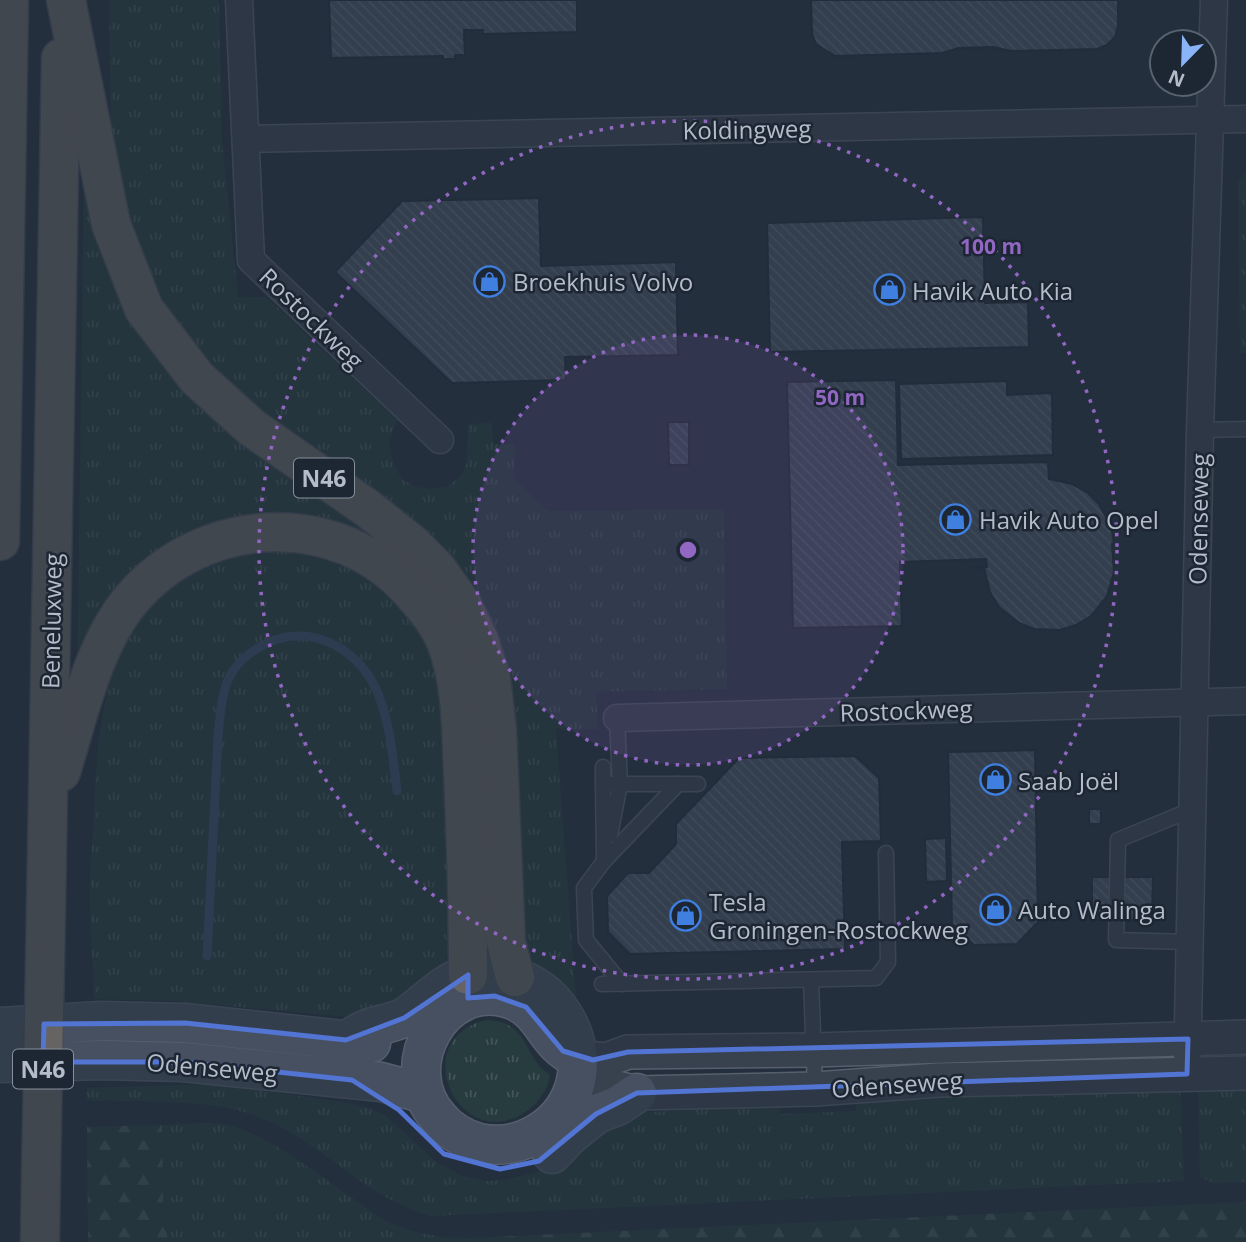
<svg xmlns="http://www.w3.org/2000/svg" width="1246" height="1242" font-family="'Open Sans',sans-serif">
  <defs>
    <pattern id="grass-tufts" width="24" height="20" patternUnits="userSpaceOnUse" patternTransform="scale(1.75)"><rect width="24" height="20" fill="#263c3f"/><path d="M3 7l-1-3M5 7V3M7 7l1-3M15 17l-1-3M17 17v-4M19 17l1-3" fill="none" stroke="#435659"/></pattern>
    <pattern id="forest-firs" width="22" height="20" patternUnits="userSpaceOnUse" patternTransform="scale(1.75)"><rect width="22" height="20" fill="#263c3f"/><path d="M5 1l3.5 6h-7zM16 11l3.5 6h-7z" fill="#435659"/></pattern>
    <pattern id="building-back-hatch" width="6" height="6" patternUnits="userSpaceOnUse" patternTransform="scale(1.75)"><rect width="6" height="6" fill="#455162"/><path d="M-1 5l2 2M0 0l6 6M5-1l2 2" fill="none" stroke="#5d6877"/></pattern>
  </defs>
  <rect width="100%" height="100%" fill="#242f3e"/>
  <g fill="url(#grass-tufts)">
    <path d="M 109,0 L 219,0 L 222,142 L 238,297 L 266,297 L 397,420 L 389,442 L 393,464 L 403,480 L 416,487 L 432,489 L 448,486 L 461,476 L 467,462 L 468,424 L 492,423 L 493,444 L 515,444 L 514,478 L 548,511 L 724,509 L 727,689 L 596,692 L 598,730 L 556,729 L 577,1012 L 526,957 L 502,669 L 287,434 L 222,379 L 182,335 L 156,292 L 134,245 L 111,128 Z"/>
    <path d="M 1246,170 L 1246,353 L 1240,353 L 1238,183 Z"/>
    <path d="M 84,190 L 90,191 L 116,282 L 387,546 L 193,540 L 77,698 Z"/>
    <path d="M 283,551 L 315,554 L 344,563 L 369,579 L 409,616 L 423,638 L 443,681 L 451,949 L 444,963 L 423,987 L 361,1018 L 175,1001 L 94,999 C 93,969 91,939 90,909 C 89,877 92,845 94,813 C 99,676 120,561 283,551 Z"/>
    <path d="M 486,1020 C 531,1022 521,1056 550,1075 C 548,1089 539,1102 528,1110 C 461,1159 404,1040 486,1020 Z"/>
    <path d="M 216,1084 L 348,1103 L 372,1109 L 386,1116 L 435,1161 L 462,1176 L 484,1181 L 506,1180 L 541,1171 L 628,1113 L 780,1106 L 780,1114 L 856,1111 L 857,1102 L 897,1094 L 1180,1086 L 1184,1181 L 430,1216 C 368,1198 329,1150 273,1123 C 218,1096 147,1103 87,1100 L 87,1088 Z"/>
    <path d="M 1198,1087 L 1246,1088 L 1246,1182 L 1213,1183 L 1200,1177 Z"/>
    <path d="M 202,1123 C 209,1123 216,1123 223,1124 C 260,1129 318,1174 349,1196 C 364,1206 379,1218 395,1225 C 419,1235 444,1238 470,1238 L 470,1242 L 168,1242 L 163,1199 L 162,1125 Z"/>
  </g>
  <g fill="url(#forest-firs)">
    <path d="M 162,1125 L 163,1199 L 168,1242 L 88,1242 L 87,1127 Z"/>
    <path d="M 1246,1202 L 1246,1242 L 470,1242 L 470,1238 Z"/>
  </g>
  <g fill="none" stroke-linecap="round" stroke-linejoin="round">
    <path stroke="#394c67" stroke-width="9" d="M 207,956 L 218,737 C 220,717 221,691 231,674 C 237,664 248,654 258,648 C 304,620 356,644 377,691 C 390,722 393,758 397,791"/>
  </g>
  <g fill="url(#building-back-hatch)" stroke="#1f2835" stroke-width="2">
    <path d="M 329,0 L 577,0 L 577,32 L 483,34 L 483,30 L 464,30 L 465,55 L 455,55 L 455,59 L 443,59 L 443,56 L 331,58 Z"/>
    <path d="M 811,0 L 1118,0 L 1118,26 L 1115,37 L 1107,45 L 1097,49 L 1011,51 L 993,47 L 959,48 L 942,53 L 835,56 L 816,44 L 812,34 Z"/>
    <path d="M 539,198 L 541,266 L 679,262 L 676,264 L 678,354 L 681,355 L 565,357 L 566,380 L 452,383 L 335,272 L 402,201 Z"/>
    <path d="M 983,217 L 985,303 L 1028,302 L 1029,347 L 770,352 L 767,223 Z"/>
    <path d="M 896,380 L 898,465 L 1048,462 L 1049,479 L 1072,484 L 1087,492 L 1099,504 L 1111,526 L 1114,544 L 1112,544 L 1114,572 L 1107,596 L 1091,616 L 1076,625 L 1060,630 L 1034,629 L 1019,623 L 999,607 L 990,592 L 984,568 L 975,568 L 987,567 L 986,559 L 900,562 L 902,626 L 793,628 L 787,382 Z"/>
    <path d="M 1007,381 L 1007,395 L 1052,393 L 1053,455 L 901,459 L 899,384 Z"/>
    <path d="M 668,422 L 689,422 L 689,465 L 669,465 Z"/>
    <path d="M 1035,750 L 1038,922 L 1017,944 L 974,945 L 952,924 L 948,752 Z"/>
    <path d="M 855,756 L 879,778 L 881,841 L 842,842 L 845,949 L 630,954 L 608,932 L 607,896 L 628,873 L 649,873 L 676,844 L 676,824 L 739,758 Z"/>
    <rect x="1089" y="809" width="12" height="15"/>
    <path d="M 946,838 L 947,881 L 926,882 L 925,839 Z"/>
    <path d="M 1092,877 L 1153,877 L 1152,921 L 1092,919 Z"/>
  </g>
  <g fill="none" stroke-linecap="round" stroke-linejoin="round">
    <defs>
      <g id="service">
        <path d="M 1200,430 L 1246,429"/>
        <path d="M 603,767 L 603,784"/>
        <path d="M 610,835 L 620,784 L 617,718"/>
        <path d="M 604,861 L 678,784"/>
        <path d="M 1189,942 L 1116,940 L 1118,840 L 1193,809"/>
        <path d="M 811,980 L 815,1089"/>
        <path d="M 602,984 L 876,978 L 888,962 L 886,853"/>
        <path d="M 622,984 L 586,940 L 584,888 L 604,861 L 603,784 L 698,784"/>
      </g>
      <g id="minor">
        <path d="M 239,0 L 251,260 L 440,440"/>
        <path d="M 247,139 L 1246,119"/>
        <path d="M 617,718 L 1246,701"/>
        <path d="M 1187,1074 L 1200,430 L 1214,0"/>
      </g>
      <g id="tertiary">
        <path d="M 576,1057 L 606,1060 L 628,1052 L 814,1050 L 1246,1037"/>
        <path d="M 572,1094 L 617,1088 L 637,1093 L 815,1089 L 939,1080 L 1246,1073"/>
      </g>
      <g id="secondary">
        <path d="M 0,1027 L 101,1021 L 185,1023 L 371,1043"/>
        <path d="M 346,1040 C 353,1037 359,1032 365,1030 C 378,1024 392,1024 405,1017 C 426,1003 442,983 467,975 C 479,971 496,973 509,976 C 554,985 586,1036 576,1081 C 566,1125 522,1152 479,1143 C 464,1139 449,1130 439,1118 C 393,1068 442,977 510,999 C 545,1011 543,1043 576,1057"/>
        <path d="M 0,1063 L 102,1060 L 183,1062 L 381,1082 L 422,1093"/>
        <path d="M 552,1154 L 569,1136 L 596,1114 L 617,1106 L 637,1093"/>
      </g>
      <g id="trunk">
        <path d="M 66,0 L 111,224 L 144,309 L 197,378 L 251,427 L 367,508 L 411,543 L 437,569 L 462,604 L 479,640 L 491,678 L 497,729 L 506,942 L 515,977"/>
        <path d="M 0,541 L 9,0"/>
        <path d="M 61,772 C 78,717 93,646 130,601 C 202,514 339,507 413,594 C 426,608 439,624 446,642 C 462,682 461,731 463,773 C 466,840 468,907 468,975"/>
        <path d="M 45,963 L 61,58"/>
        <path d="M 40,1242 L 41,1175"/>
      </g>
    </defs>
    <use href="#service" stroke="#565f6c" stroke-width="17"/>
    <use href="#minor" stroke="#565f6c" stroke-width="29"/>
    <use href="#tertiary" stroke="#565f6c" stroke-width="36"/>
    <use href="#secondary" stroke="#565f6c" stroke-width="41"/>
    <use href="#trunk" stroke="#434c59" stroke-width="41"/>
    <use href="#service" stroke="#38414e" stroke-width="14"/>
    <use href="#minor" stroke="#38414e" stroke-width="26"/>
    <use href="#tertiary" stroke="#38414e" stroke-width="33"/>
    <use href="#secondary" stroke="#465061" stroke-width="38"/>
    <use href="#trunk" stroke="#656462" stroke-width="38"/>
    <defs>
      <path id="trunk-bridge" d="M 41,1175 L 45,963"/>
    </defs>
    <use href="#trunk-bridge" stroke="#434c59" stroke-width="41" stroke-linecap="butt"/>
    <use href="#trunk-bridge" stroke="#656462" stroke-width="38"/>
  </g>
  <path d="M0 0H1246V1242H0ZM 468,975 L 468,998 L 495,996 L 526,1007 L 563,1051 L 593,1060 L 628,1052 L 1188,1039 L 1187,1074 L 637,1093 L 596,1114 L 539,1161 L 500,1169 L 444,1154 L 399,1110 L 352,1080 L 183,1062 L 43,1062 L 44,1024 L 185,1023 L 346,1040 L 404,1018 Z" fill="#242f3e" fill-opacity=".55" fill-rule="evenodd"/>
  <path fill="none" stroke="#5274d3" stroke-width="5" stroke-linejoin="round" d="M 468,975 L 468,998 L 495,996 L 526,1007 L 563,1051 L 593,1060 L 628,1052 L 1188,1039 L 1187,1074 L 637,1093 L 596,1114 L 539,1161 L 500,1169 L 444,1154 L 399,1110 L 352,1080 L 183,1062 L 43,1062 L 44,1024 L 185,1023 L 346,1040 L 404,1018 Z"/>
  <circle cx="688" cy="550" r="215" fill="#9266c3" fill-opacity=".12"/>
  <g fill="none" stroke="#9266c3" stroke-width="3.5" stroke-dasharray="3.5 7">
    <circle cx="688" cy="550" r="215"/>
    <circle cx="688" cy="550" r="429"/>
  </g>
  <defs>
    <symbol id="shop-ring" viewBox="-11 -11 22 22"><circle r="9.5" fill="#1d2633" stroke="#3f7fe0" stroke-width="1.5"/><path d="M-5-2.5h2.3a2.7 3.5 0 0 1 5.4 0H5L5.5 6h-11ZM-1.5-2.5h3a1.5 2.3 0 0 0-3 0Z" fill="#3f7fe0"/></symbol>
  </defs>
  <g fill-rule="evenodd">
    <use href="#shop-ring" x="472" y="264" width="35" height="35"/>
    <use href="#shop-ring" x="872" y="272" width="35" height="35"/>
    <use href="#shop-ring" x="938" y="502" width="35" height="35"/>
    <use href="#shop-ring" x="978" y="762" width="35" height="35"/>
    <use href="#shop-ring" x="978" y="892" width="35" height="35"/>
    <use href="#shop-ring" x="668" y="898" width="35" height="35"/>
  </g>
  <g text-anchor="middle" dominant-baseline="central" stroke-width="5" stroke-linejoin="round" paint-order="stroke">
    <g fill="#1d2633" stroke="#878f9c" stroke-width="2">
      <rect x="294" y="458.5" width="60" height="39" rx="5"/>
      <rect x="13" y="1049.5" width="60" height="39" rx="5"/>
    </g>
    <g font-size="23" font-weight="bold" fill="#b4bcc9">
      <text x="324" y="478">N46</text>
      <text x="43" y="1069">N46</text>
    </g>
    <g font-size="24" fill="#b4bcc9" stroke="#1d2633">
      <text transform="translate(747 129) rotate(-1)">Koldingweg</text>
      <text transform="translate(312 318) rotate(44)">Rostockweg</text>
      <text transform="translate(1198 519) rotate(-89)">Odenseweg</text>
      <text transform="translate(51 621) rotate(-89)">Beneluxweg</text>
      <text transform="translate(906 710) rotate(-2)">Rostockweg</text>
      <text transform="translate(212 1067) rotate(5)">Odenseweg</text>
      <text transform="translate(897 1084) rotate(-4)">Odenseweg</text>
    </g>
    <g font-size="24" fill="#b4bcc9" stroke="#1d2633" text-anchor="start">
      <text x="513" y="281">Broekhuis Volvo</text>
      <text x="912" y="290">Havik Auto Kia</text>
      <text x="979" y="519">Havik Auto Opel</text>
      <text x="1018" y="780">Saab Joël</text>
      <text x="709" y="901">Tesla<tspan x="709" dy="28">Groningen-Rostockweg</tspan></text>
      <text x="1018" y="909">Auto Walinga</text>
    </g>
  </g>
  <circle cx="688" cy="550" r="10" fill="#9266c3" stroke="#1d2633" stroke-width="3.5"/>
  <g font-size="21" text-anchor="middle" font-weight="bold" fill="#9266c3" stroke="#1d2633" stroke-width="5" stroke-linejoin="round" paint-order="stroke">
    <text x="991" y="254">100 m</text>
    <text x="840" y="405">50 m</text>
  </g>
  <g transform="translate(1183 63) rotate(203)"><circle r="33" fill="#1d2633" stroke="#59626f" stroke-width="2"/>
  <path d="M0-5L12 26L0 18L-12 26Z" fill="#8ab4f8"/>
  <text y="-10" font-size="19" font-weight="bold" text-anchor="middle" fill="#b4bcc9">N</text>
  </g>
</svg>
